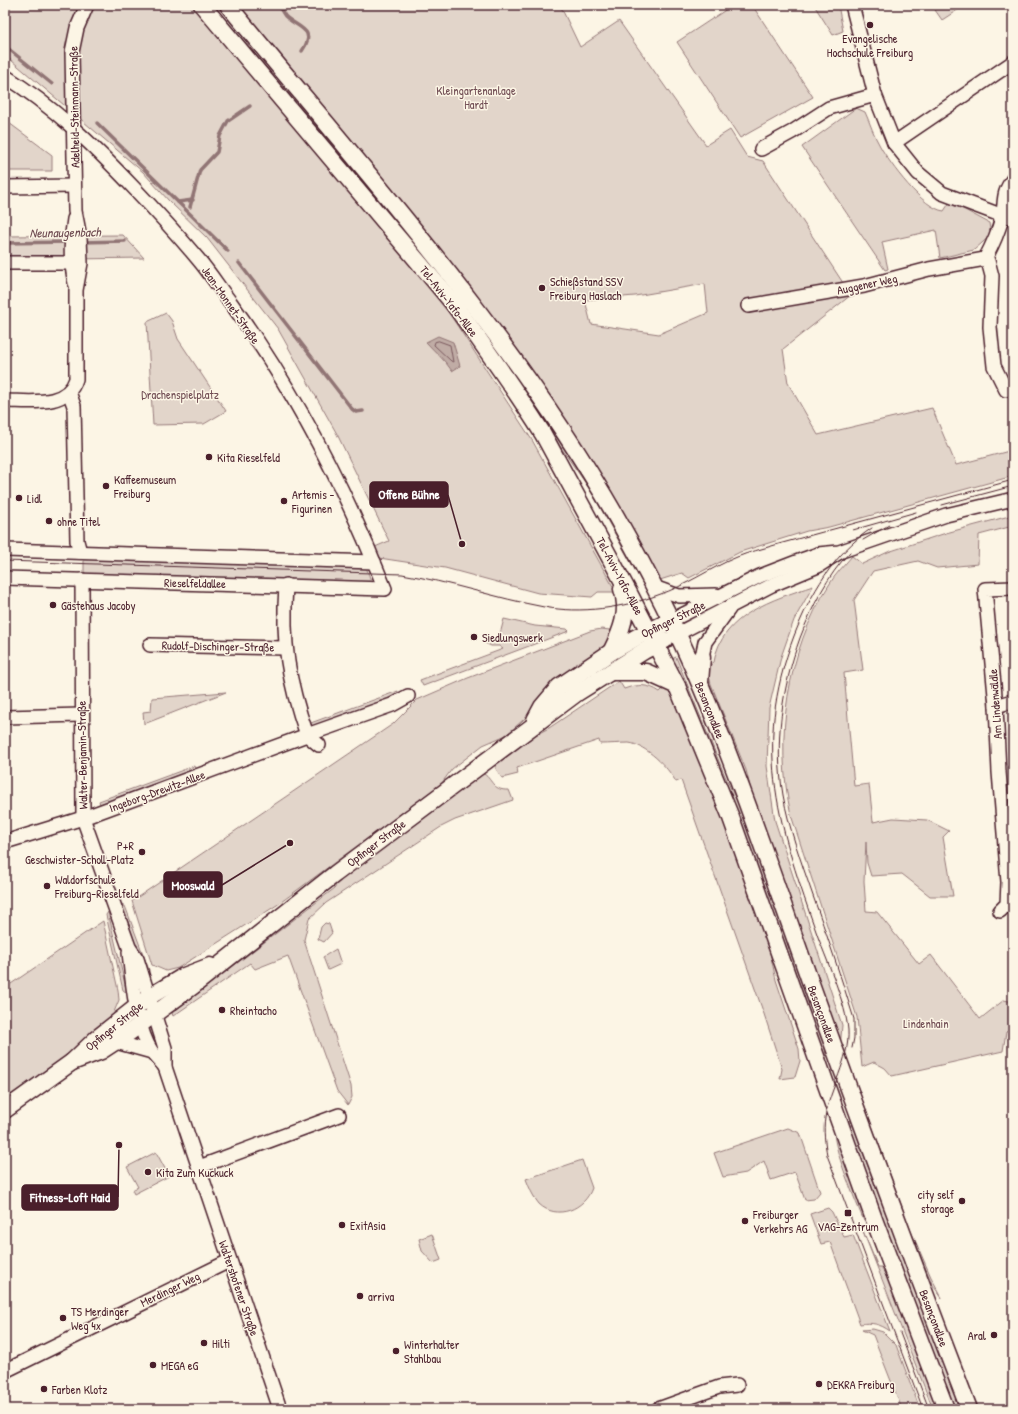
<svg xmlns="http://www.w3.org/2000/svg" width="1018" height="1414" font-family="'Patrick Hand',sans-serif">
  <rect width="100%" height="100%" fill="#fcf5e5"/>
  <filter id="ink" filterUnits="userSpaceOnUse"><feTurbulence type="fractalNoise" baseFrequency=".025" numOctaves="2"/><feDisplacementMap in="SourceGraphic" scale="8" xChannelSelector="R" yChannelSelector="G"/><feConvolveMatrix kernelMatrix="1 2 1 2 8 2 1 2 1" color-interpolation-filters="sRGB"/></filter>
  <g filter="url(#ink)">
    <g fill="#e2d5ca" stroke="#967a7a" fill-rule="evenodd">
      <path d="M 5,5 L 195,5 L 405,258 L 451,316 L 532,440 L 616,592 L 598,592 L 592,597 L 538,593 L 445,568 L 379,558 L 375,547 L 389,541 L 337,434 L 278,329 L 207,238 L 169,201 L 143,172 L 5,55 Z"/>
      <path d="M 207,5 L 217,5 L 228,16 L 444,276 L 478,320 L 591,486 L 646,585 L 644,586 L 591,491 L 541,419 Z"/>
      <path d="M 236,5 L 560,5 L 580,47 L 619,21 L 706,145 L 730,130 L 747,157 L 763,161 L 851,295 L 783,349 L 788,383 L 818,435 L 932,408 L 956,465 L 1013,450 L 1013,476 L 829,527 L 807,531 L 740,552 L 689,578 L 682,573 L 660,580 L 613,503 ZM 705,284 L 708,313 L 659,334 L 591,324 L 585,300 L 635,296 Z"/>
      <path d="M 733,5 L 752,5 L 813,97 L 740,138 L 677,42 Z"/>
      <path d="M 814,5 L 838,5 L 843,31 L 833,35 Z"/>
      <path d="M 943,5 L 965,5 L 942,20 L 935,10 Z"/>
      <path d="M 856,108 L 865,112 C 870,123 874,136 880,146 C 890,164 923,209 944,211 L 950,202 L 989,223 L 991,235 L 974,250 L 940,258 L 936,230 L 882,242 L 888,269 L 885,270 L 802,147 Z"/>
      <path d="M 5,120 L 52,155 L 52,171 L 5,171 Z"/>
      <path d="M 123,235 L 144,258 L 5,260 L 5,236 Z"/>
      <path d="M 166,313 L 172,321 L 178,339 L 226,411 L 204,424 L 153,425 L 147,322 Z"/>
      <path d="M 1013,515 L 1013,526 L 979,535 L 978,564 L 937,568 L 918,561 L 873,571 L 854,600 L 863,670 L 844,673 L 854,786 L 869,784 L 873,822 L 893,818 L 927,820 L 949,831 L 943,837 L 953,896 L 930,896 L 902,874 L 871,876 L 867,863 L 866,842 L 864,881 L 866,911 L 877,912 L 919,964 L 931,955 L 980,1019 L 1004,1000 L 1013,1002 L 1013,1029 L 1006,1032 L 1003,1051 L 892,1076 L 885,1068 L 874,1062 L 862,1067 L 857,1017 L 791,815 C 774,739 787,651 829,585 C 835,574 844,566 852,556 L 862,564 L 888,552 L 946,533 Z"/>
      <path d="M 84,556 L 365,564 L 372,584 L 84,575 Z"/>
      <path d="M 813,586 L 794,620 L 781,657 L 769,708 L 767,766 L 775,821 L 842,1025 L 840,1049 L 756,812 L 746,770 L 711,684 L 707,668 L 714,662 C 721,615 774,599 813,586 Z"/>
      <path d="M 504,619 L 535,626 L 567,629 L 569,631 L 423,686 L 420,680 L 503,649 L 499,646 L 491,646 L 485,643 L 499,638 Z"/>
      <path d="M 602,629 L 617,631 L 612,642 L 506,735 L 483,745 L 452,769 L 441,784 L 277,905 L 178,968 L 166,971 L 152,965 L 132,901 L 393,724 L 417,700 L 468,678 L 590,631 Z"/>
      <path d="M 676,657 L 725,776 L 748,825 L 824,1039 L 827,1066 L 703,730 L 672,659 Z"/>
      <path d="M 619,681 L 624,689 C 638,684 648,684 660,692 L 666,686 L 673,692 L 698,751 L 767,939 L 776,980 L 799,1049 L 800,1061 L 795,1077 L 780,1079 L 782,1069 L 764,1014 L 681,780 L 676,782 C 668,767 646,745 629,743 C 620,743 610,744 600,744 L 599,740 L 517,768 L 518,774 L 502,778 L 496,769 L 496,762 L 529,738 L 549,728 Z"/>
      <path d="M 398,691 L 397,695 L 312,726 L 310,727 L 308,724 Z"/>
      <path d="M 226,692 L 144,724 L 143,712 L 151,711 L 152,698 Z"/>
      <path d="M 194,766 L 195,769 L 100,804 L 99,801 Z"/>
      <path d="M 482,773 C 493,778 491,791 509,790 L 513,800 L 455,820 L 441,827 L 326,903 L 309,919 L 304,940 L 351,1086 L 352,1097 L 348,1105 L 337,1091 L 288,956 L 255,969 L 250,963 L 173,1016 L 172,1013 L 335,888 L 336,878 Z"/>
      <path d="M 122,904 L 125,906 L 149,970 L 148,975 L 142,965 Z"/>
      <path d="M 108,912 L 127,993 L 123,990 L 106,915 Z"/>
      <path d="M 103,921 L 118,990 L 119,1000 L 114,1012 L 116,1017 L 74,1051 L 5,1100 L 5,988 Z"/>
      <path d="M 325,923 L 329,924 L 332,933 L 324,942 L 318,939 L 321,927 Z"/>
      <path d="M 336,949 L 341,964 L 328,970 L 323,957 Z"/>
      <path d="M 863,1101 L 911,1231 L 931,1277 L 942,1298 L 932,1284 L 913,1238 L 900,1214 L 860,1104 Z"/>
      <path d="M 851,1120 C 886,1218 925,1313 963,1409 L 953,1409 L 845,1123 Z"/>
      <path d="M 788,1128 L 800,1133 L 820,1192 L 814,1199 L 805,1200 L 795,1172 L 771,1180 L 764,1161 L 746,1173 L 723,1177 L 714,1153 Z"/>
      <path d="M 835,1131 L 863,1208 L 864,1221 C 858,1207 830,1141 835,1131 Z"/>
      <path d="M 156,1152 L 169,1176 L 134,1194 L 132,1190 L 138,1187 L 127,1167 Z"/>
      <path d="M 582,1160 L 592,1188 C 585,1209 557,1221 539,1204 C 533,1197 529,1187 526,1179 Z"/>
      <path d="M 828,1208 L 832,1212 L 844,1237 L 853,1235 L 890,1331 C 880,1324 872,1322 860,1324 L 830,1242 L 821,1244 L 810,1214 Z"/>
      <path d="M 863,1231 L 878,1267 L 881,1267 L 899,1300 L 940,1409 L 933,1409 Z"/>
      <path d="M 432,1234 L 441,1260 L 433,1263 L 422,1251 L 419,1239 Z"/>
      <path d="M 873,1329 L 883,1332 L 896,1345 L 920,1409 L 902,1409 L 873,1335 L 862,1330 Z"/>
    </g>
    <path fill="#c0aca5" stroke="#917474" d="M 438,336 L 453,342 L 460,366 L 452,371 C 445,360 435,352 426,342 Z"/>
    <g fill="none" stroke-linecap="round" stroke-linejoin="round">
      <path stroke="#79575c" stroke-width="1" d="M 439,341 L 450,345 L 453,362 L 451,361 L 434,345 L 435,342 Z"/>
      <g stroke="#917474" stroke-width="3.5">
        <path d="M 278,5 C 280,8 283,13 285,16 C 297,28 318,29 302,51"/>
        <path d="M 5,46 L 52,84"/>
        <path d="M 97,123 L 228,251"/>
        <path d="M 178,202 L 193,200"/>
        <path d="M 190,207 L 200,170 L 217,152 L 220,136 L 228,121 L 250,106"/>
        <path d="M 82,242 L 125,241"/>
        <path d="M 5,243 L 68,242"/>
        <path d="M 239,263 L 352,409 L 356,412 L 363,411"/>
      </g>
      <defs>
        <g id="minor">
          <path d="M 852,5 L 875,95 L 894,143 L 918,173 L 942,193 L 1003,216 L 1013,217"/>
          <path d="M 5,76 C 53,106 94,146 132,186 C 155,210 177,234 198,259 C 210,273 220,289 231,303 C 295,391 345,488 385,589 L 5,578"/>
          <path d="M 894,143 L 1013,62"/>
          <path d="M 761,149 L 792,132 L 829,108 L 875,95"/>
          <path d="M 5,187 L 74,186"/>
          <path d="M 74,219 C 70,241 70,261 75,283"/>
          <path d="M 985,259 L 988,261 L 992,276 L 990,327 L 994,366 L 1006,390"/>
          <path d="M 985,259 C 992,246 998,233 1002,218 C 1006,202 1001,195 1013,179"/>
          <path d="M 5,263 L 70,263"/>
          <path d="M 748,306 L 864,286 L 929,269 L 985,259"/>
          <path d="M 69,392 L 74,406 L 77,541 L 80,552"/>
          <path d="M 5,401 C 29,401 67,408 76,379 L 76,290 L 81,263 L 80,237 L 75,211 L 72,52 L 77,28 L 87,5"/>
          <path d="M 5,550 L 374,562"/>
          <path d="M 82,580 L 83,818 L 129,947 L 137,959 L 165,1048 L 165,1067 L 280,1409"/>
          <path d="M 286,585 C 282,642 288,681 307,735 L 392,705 L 408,696"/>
          <path d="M 654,587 L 679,596 L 716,595"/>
          <path d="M 670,621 L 760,576 L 804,559 L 818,554 L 839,552 L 946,515 L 1013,499"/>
          <path d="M 677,634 L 772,585 L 818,566 L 838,553"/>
          <path d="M 150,645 L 285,648"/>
          <path d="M 702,657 L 705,642 L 729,609"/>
          <path d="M 996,706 L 1013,701"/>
          <path d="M 5,717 L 81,715"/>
          <path d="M 5,842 L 83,818 L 307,735 L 319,745"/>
          <path d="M 1000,911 L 1007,904 L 1008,882 L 999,772 L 996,706 L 985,589 L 1013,588"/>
          <path d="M 129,952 C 132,981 136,1028 152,1052 C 156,1057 161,1062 165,1067"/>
          <path d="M 116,1042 L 152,1052"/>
          <path d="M 199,1167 L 339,1115"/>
          <path d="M 5,1371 L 229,1261"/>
          <path d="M 658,1409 L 719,1387 L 737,1385"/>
        </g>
        <g id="major">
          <path d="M 202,5 L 453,303 C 484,346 515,389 543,434 L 629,593 L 677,686 L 730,815 L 875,1222 L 946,1409"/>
          <path d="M 228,5 C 364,171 510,331 617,518 C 647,571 676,627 700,684 C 741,780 774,880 809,978 C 861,1123 914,1266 969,1409"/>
          <path d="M 611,652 C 621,632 630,611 622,589"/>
          <path d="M 611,672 L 646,672 L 677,686"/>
          <path d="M 700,682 L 702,657"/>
          <path d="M 535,720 L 542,707 L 559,687 L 611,652 L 637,637 L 670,621"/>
          <path d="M 72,1062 L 101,1051 L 130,1032 L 193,986 L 335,874 L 577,693 L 644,651 L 665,640"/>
          <path d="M 5,1110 L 72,1062 L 96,1039 L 149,997 L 184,976 L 210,966"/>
        </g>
      </defs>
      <use href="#minor" stroke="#4a1f2b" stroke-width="16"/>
      <use href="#major" stroke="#4a1f2b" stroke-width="19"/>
      <use href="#minor" stroke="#fcf5e5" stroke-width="13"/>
      <use href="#major" stroke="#fcf5e5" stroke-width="16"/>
      <g stroke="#4a1f2b" stroke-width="1">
        <path d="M 942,505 L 1013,486"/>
        <path d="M 872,528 C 833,554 811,593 794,636 C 751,749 780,829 818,937 C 828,963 846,1005 848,1030 C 850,1059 829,1090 825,1118 C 823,1131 825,1143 827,1155 L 923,1409"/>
        <path d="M 853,530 L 916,512"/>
        <path d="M 863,540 L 889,525"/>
        <path d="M 850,552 C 827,576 812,607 800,638 C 782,688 774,742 783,795 C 789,829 801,861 812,893 C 827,935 841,977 854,1019 L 854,1038 L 852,1048"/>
        <path d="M 5,561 L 402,574 C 450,582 496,598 544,607 C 581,614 623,608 658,595 C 686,586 710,568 737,557 C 749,552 762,549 775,545 L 1013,480"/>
        <path d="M 900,1333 L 929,1409"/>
      </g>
    </g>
  </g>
  <g fill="#4a1f2b" stroke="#fcf5e5" stroke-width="1.5">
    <circle cx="870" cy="25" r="4"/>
    <circle cx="542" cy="288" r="4"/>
    <circle cx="209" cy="457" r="4"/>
    <circle cx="106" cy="486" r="4"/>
    <circle cx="19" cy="498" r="4"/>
    <circle cx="284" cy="501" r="4"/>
    <circle cx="49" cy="521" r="4"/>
    <circle cx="53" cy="605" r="4"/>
    <circle cx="474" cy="637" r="4"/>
    <circle cx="142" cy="852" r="4"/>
    <circle cx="47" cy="886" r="4"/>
    <circle cx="222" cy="1010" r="4"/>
    <circle cx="148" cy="1172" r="4"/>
    <circle cx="962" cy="1201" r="4"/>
    <rect x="844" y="1209" width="8" height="8" rx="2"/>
    <circle cx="745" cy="1221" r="4"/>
    <circle cx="342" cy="1225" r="4"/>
    <circle cx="360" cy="1296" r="4"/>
    <circle cx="63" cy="1318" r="4"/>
    <circle cx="994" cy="1335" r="4"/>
    <circle cx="204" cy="1343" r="4"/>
    <circle cx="396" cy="1351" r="4"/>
    <circle cx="153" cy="1365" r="4"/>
    <circle cx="819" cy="1384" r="4"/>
    <circle cx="44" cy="1389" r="4"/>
  </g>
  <g text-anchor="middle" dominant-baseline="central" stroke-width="3" stroke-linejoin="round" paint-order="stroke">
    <g font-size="12" fill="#4a1f2b" stroke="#fcf5e5" text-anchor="start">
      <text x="870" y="38" text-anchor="middle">Evangelische<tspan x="870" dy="14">Hochschule Freiburg</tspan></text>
      <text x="550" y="281">Schießstand SSV<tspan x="550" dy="14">Freiburg Haslach</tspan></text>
      <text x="217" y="457">Kita Rieselfeld</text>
      <text x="114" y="479">Kaffeemuseum<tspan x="114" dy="14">Freiburg</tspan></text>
      <text x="292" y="494">Artemis -<tspan x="292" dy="14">Figurinen</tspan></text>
      <text x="27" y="498">Lidl</text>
      <text x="57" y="521">ohne Titel</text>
      <text x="61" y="605">Gästehaus Jacoby</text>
      <text x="482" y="637">Siedlungswerk</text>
      <text x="134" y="845" text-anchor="end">P+R<tspan x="134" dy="14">Geschwister-Scholl-Platz</tspan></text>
      <text x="55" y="879">Waldorfschule<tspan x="55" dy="14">Freiburg-Rieselfeld</tspan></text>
      <text x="230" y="1010">Rheintacho</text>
      <text x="156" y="1172">Kita Zum Kuckuck</text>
      <text x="954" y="1194" text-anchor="end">city self<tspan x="954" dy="14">storage</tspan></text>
      <text x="753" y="1214">Freiburger<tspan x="753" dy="14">Verkehrs AG</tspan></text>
      <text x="350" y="1225">ExitAsia</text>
      <text x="848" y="1226" text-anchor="middle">VAG-Zentrum</text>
      <text x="368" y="1296">arriva</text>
      <text x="71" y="1311">TS Merdinger<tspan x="71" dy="14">Weg 4x</tspan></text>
      <text x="986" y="1335" text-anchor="end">Aral</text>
      <text x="212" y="1343">Hilti</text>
      <text x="404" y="1344">Winterhalter<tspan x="404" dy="14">Stahlbau</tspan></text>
      <text x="161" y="1365">MEGA eG</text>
      <text x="827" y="1384">DEKRA Freiburg</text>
      <text x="52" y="1389">Farben Klotz</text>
    </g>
    <g font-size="12" fill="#704c53" stroke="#fcf5e5">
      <text x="476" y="90">Kleingartenanlage<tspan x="476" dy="14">Hardt</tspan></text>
      <text x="180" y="394">Drachenspielplatz</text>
      <text x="926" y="1023">Lindenhain</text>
    </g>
    <g font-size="12" fill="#4a1f2b" stroke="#fcf5e5">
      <text transform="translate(74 107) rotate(-91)">Adelheid-Steinmann-Straße</text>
      <text transform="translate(867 284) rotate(-12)">Auggener Weg</text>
      <text transform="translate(449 301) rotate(52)">Tel-Aviv-Yafo-Allee</text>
      <text transform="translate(231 305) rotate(55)">Jean-Monnet-Straße</text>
      <text transform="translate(620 576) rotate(62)">Tel-Aviv-Yafo-Allee</text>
      <text transform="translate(195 583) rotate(1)">Rieselfeldallee</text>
      <text transform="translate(673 619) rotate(-26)">Opfinger Straße</text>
      <text transform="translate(218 646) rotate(1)">Rudolf-Dischinger-Straße</text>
      <text transform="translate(995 704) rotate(-94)">Am Lindenwäldle</text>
      <text transform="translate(710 710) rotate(68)">Besançonallee</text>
      <text transform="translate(82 755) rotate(-91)">Walter-Benjamin-Straße</text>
      <text transform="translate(157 791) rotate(-20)">Ingeborg-Drewitz-Allee</text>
      <text transform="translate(376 843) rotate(-37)">Opfinger Straße</text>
      <text transform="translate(822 1014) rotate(70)">Besançonallee</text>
      <text transform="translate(114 1026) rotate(-39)">Opfinger Straße</text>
      <text transform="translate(239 1288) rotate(71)">Waltershofener Straße</text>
      <text transform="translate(170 1289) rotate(-26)">Merdinger Weg</text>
      <text transform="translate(934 1318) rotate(69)">Besançonallee</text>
    </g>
    <g font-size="13" font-style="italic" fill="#6d4950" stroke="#fcf5e5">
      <text transform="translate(65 232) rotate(-1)">Neunaugenbach</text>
    </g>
  </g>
  <path fill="none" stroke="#4a1f2b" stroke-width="1.5" d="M462 544L448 495M290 843L222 885M119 1145L118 1197"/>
  <g fill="#4a1f2b" stroke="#fcf5e5" stroke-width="1.5">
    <circle cx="462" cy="544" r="4"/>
    <circle cx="290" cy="843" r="4"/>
    <circle cx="119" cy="1145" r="4"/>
  </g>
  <g fill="#4a1f2b" stroke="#4a1f2b" stroke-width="1.5">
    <rect x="370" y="482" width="78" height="25" rx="4"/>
    <rect x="164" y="872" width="58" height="25" rx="4"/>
    <rect x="22" y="1185" width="96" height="25" rx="4"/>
  </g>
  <g font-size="13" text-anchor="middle" font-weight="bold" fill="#fff">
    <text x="409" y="499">Offene Bühne</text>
    <text x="193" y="890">Mooswald</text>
    <text x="70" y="1202">Fitness-Loft Haid</text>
  </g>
  <rect width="1018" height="1414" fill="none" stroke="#fcf5e5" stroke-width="20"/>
  <rect x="10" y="10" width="998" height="1394" fill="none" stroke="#4a1f2b" stroke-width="1.5" filter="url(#ink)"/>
</svg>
